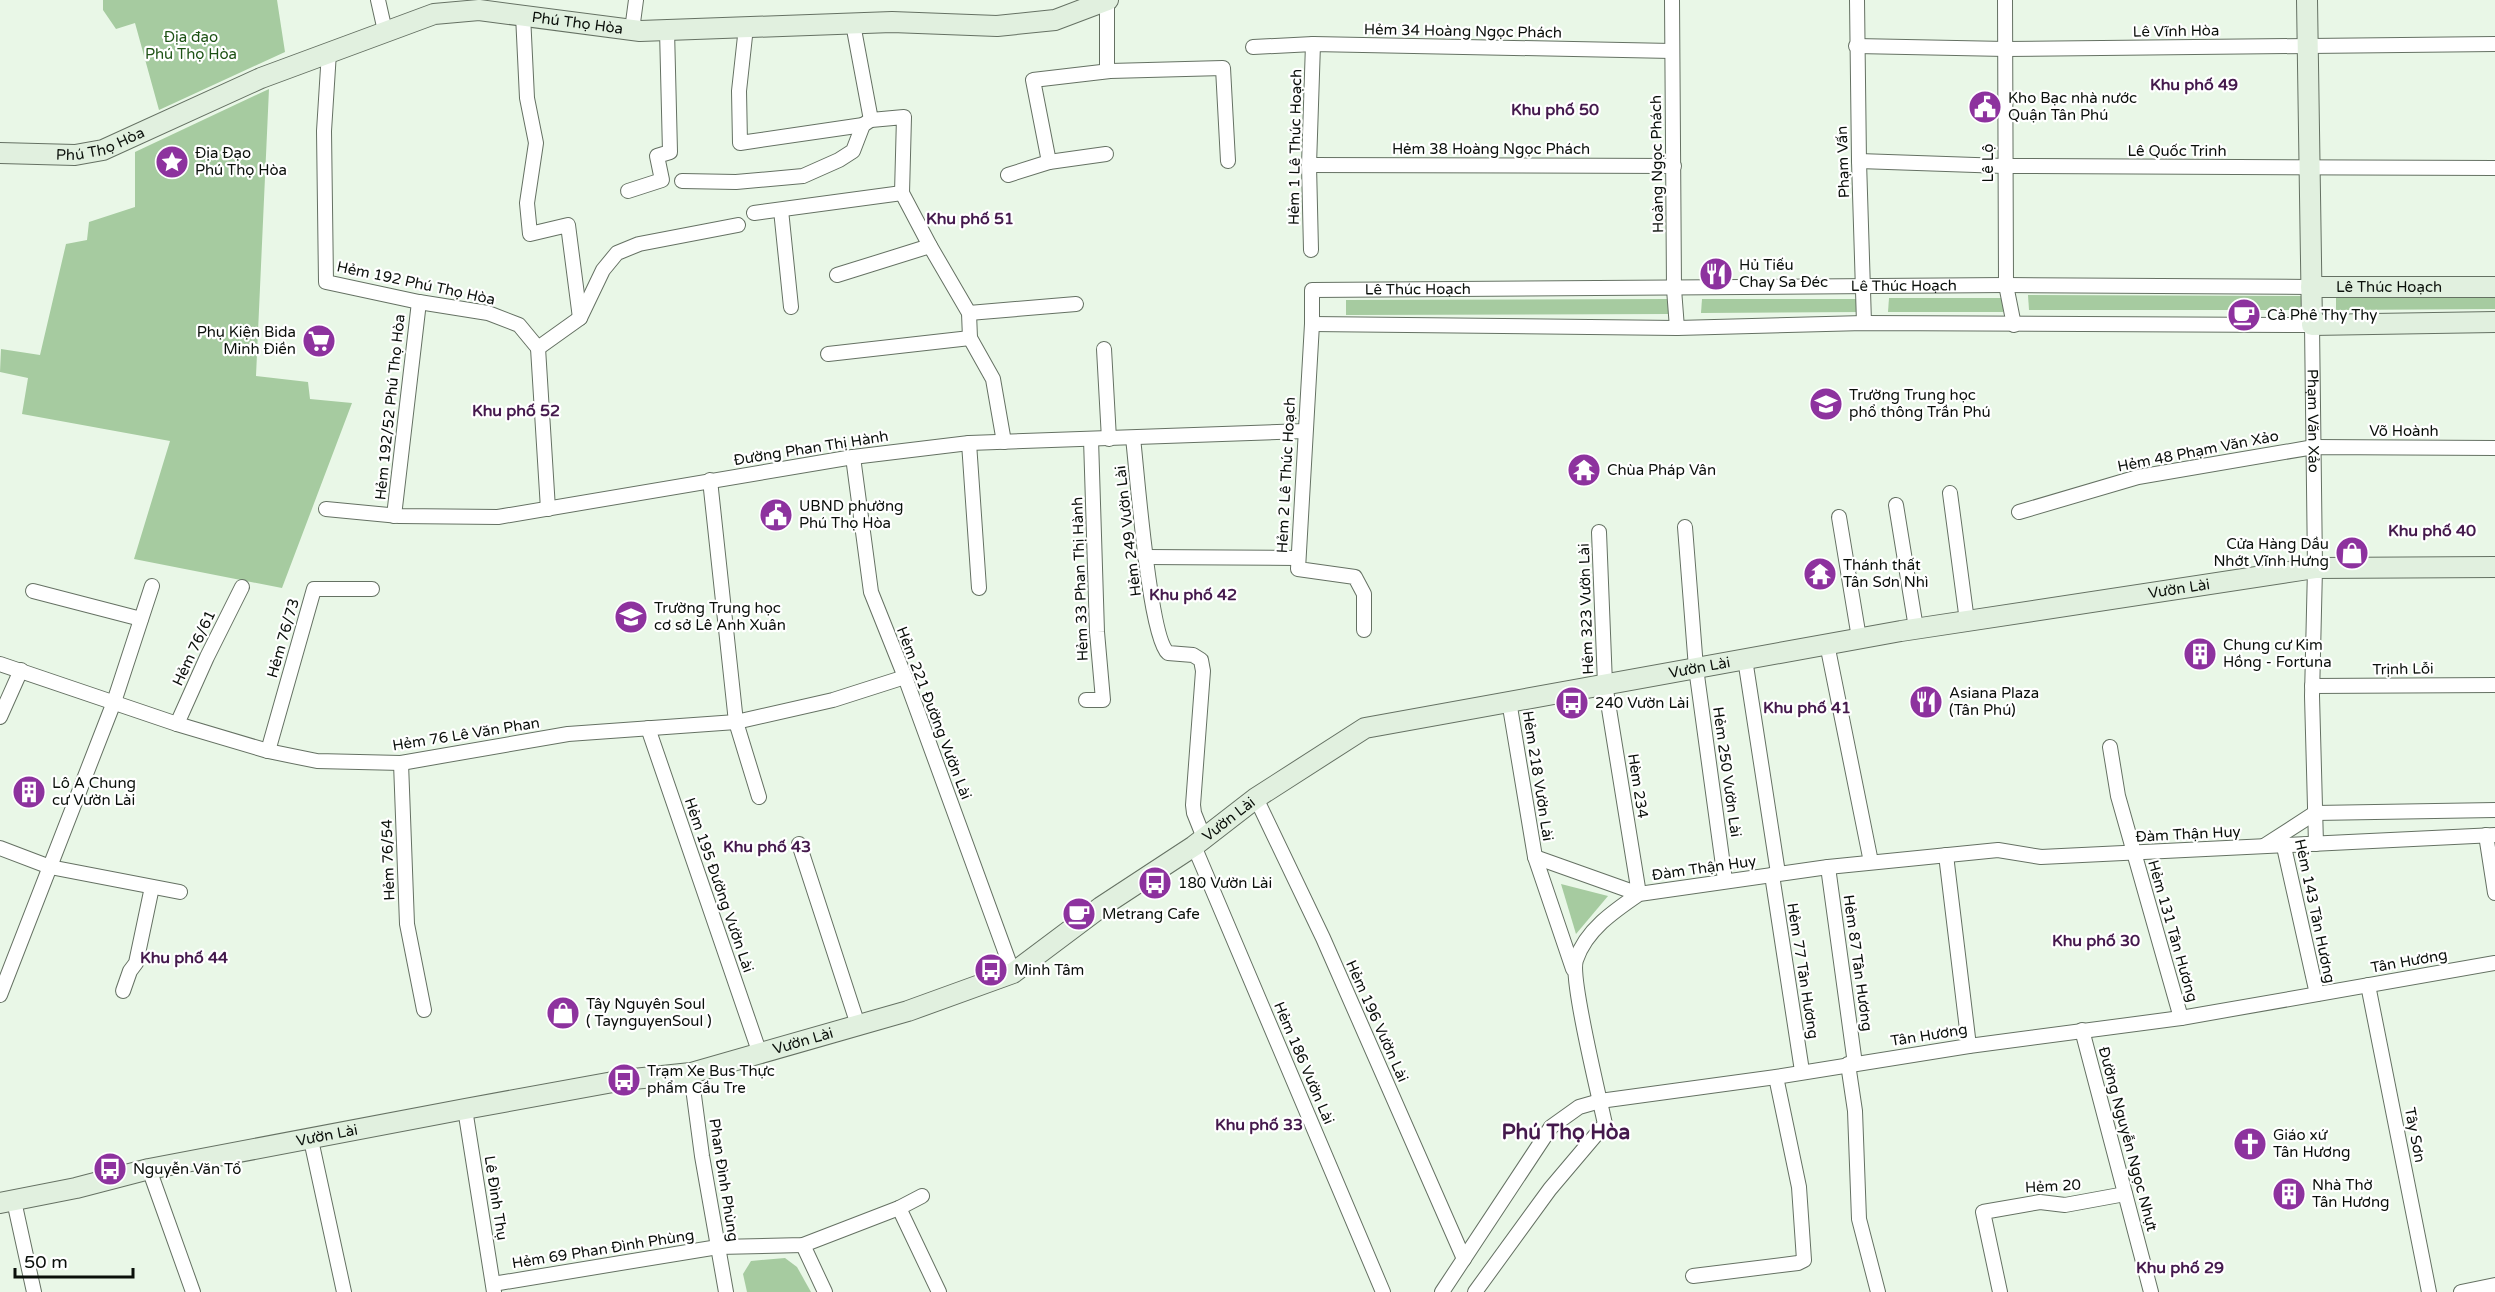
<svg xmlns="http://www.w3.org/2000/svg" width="2495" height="1292" font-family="'Varela Round',sans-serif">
  <rect width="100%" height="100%" fill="#e9f7e7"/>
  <g fill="#a6cba0">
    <path d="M 103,0 L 277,0 L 285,52 L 159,110 L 135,23 L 116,29 L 103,10 Z"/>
    <path d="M 269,89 L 256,376 L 308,382 L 310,399 L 352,403 L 282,588 L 134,559 L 170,441 L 22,414 L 28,378 L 0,372 L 1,349 L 40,355 L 66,244 L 87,240 L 89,222 L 135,207 L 135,152 Z"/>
    <path d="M 2336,294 L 2495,295 L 2495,309 L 2336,310 Z"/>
    <path d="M 2028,295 L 2302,296 L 2302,310 L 2029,310 Z"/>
    <path d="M 1889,298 L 2003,298 L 2003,312 L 1888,312 Z"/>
    <path d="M 1668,299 L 1668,314 L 1346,315 L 1346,300 Z"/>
    <path d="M 1702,299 L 1860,299 L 1860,312 L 1701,313 Z"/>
    <path d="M 1561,884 L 1608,896 L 1576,934 Z"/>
    <path d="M 785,1258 L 797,1267 L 811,1292 L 747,1292 L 743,1274 L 751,1261 Z"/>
  </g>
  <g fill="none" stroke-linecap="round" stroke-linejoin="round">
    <defs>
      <g id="street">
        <path d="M 378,0 L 385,31"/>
        <path d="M 1107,0 L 1107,71"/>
        <path d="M 1672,0 L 1674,289 L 1677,328"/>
        <path d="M 1857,0 L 1859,161 L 1864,323"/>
        <path d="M 2005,0 L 2006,285 L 2014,325"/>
        <path d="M 523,15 L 527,98 L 536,143 L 527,203 L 530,234 L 568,225 L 580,318"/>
        <path d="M 853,24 L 871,120 L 904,117 L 902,193 L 930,246 L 969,313 L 970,338 L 993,379 L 1004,442"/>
        <path d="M 746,27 L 739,91 L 740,143 L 863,125"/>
        <path d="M 632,30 L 636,0"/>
        <path d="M 1856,46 L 2006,49 L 2495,44"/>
        <path d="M 1253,47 L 1313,44 L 1672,51"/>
        <path d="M 329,52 L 324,131 L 326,282 L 419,302 L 488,313 L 519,325 L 538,348 L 580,318 L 603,270 L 617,253 L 639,244 L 738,225"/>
        <path d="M 1859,161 L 2004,166 L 2495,168"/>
        <path d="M 1049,162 L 1106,154"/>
        <path d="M 1309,165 L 1674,166"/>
        <path d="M 1008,175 L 1049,162 L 1033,80 L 1110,71 L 1223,68 L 1228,161"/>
        <path d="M 682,181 L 736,182 L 803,176 L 839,160 L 853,151 L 863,125 L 869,121"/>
        <path d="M 628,191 L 662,180 L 657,156 L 670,152 L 667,30"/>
        <path d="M 781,210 L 791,307"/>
        <path d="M 754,213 L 902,193"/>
        <path d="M 1311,250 L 1309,165 L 1313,44"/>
        <path d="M 837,275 L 930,246"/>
        <path d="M 969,313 L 1076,304"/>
        <path id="s1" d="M 1312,324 L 1677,328 L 1864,323 L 2312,325 L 2315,568 L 2312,696 L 2316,844"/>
        <path d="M 538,348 L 548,509"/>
        <path d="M 1104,349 L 1109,439"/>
        <path d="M 828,354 L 970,338"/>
        <path d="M 1133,438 C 1137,471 1149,637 1168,653 L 1193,655 L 1201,660 L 1203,671 L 1193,805 L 1194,813 L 1204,838"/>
        <path d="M 969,443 L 979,588"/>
        <path d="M 853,457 L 871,592 L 905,677 L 1013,973"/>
        <path d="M 710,480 L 736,722 L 759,797"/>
        <path d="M 1950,493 L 1967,621"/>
        <path d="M 1896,505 L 1916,628"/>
        <path d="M 326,509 L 399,516 L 498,517 L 853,457 L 969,443 L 1305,431"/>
        <path d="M 2019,512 L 2138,477 L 2314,447 L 2495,448"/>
        <path d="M 394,516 L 419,302"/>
        <path d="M 1839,517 L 1859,638"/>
        <path d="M 1685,527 L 1696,668 L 1725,880"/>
        <path d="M 1145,557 L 1297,558"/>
        <path d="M 33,591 L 141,619"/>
        <path id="s2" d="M 1364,630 L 1364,594 L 1355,577 L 1298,569 L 1312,324 L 1312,290 L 2006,285 L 2311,287"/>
        <path d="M 1827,644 L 1871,862"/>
        <path d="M 1745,659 L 1778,873"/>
        <path d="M 0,664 L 177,724 L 268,751 L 317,761 L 401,763 L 568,734 L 736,722 L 833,700 L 905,677"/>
        <path d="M 2312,686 L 2495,685"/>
        <path d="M 1086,700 L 1103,700 L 1097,632 L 1091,439"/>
        <path d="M 1509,701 L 1535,857 L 1573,969"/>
        <path d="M 0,717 L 21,670"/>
        <path d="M 177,724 L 207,657 L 242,587"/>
        <path d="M 648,728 L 760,1054"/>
        <path d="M 2110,747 L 2118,796 L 2181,1018"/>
        <path d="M 268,751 L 314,589 L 372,589"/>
        <path d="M 401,763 L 407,924 L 424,1010"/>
        <path d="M 1256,798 L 1323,938 L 1464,1259"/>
        <path d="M 2486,835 L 2495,893"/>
        <path d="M 2282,838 L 2317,994"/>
        <path d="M 799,844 L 858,1025"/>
        <path d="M 1194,846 L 1383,1292"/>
        <path d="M 2264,846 L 2315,813 L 2495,810"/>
        <path d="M 0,848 L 50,867 L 180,892"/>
        <path d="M 1946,855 L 1969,1046"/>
        <path d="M 1535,857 L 1639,894 L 1605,684 L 1599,532"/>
        <path d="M 1828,867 L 1855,1064"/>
        <path d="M 1772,875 L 1802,1071"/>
        <path d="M 2368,985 L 2429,1292"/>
        <path d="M 123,991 L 130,971 L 136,963 L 152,887"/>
        <path d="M 0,995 L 114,702 L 152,586"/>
        <path d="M 2082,1030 L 2151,1292"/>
        <path d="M 1848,1064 L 1855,1111 L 1859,1219 L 1878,1292"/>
        <path d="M 691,1073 L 702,1156 L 726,1292"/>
        <path d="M 465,1109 L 494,1292"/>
        <path d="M 311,1140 L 344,1292"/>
        <path d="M 149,1169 L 193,1292"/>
        <path d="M 14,1201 L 34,1292"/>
        <path d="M 899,1208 L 939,1292"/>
        <path d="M 803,1245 L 825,1292"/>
        <path d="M 1693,1276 L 1798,1263 L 1804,1260 L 1799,1187 L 1776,1077"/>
        <path d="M 493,1284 L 718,1247 L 803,1245 L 899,1208 L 922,1196"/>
        <path d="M 1442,1292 L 1551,1127 L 1579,1107 L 1600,1101 L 1776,1077 L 1969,1046 L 2181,1018 L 2495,963"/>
        <path d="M 1475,1292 L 1550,1189 L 1605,1124 C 1599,1096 1570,978 1576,960 C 1586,930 1614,911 1639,894 L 1828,867 L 1998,850 L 2041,857 L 2495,835"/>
        <path d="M 2000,1292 L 1983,1212 L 2040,1202 L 2065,1205 L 2125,1194"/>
        <path d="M 2461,1292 L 2495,1285"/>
      </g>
      <g id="secondary">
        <path d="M 2307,0 L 2312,325 L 2495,322"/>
        <path id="s3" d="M 0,153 L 75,155 L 103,150 L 261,78 L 434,14 L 479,10 L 640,31 L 892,22 L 997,26 L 1055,20 L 1108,0"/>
        <path id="s4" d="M 2311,287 L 2495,287"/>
        <path id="s5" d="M 0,1203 L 76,1188 L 149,1169 L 465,1109 L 624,1080 L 691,1073 L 908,1011 L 1013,973 L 1101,907 L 1194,846 L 1256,798 L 1365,728 L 1901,631 L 2315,568 L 2495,567"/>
      </g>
    </defs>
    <use href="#street" stroke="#657163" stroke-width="16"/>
    <use href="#secondary" stroke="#657163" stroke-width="22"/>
    <use href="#street" stroke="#fff" stroke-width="14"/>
    <use href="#secondary" stroke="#e1f0df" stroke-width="20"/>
  </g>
  <defs>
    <symbol id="civic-disc" viewBox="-11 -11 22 22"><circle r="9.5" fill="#8d329e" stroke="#fff"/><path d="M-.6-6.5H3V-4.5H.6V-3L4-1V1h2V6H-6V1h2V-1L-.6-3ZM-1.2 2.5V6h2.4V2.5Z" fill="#fff"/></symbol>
    <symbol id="sight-disc" viewBox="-11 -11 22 22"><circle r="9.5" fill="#8d329e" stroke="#fff"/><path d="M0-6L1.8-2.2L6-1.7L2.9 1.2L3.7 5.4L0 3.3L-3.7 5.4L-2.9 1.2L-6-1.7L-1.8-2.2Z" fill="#fff"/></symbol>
    <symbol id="restaurant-disc" viewBox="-11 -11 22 22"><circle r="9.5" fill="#8d329e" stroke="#fff"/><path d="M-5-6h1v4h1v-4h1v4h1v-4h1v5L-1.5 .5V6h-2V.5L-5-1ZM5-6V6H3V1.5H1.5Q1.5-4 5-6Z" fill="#fff"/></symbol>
    <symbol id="cafe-disc" viewBox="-11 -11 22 22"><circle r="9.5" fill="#8d329e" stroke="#fff"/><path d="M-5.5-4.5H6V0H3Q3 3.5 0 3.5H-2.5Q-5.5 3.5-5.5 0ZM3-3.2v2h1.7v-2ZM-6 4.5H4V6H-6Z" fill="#fff"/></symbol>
    <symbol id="supermarket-disc" viewBox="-11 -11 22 22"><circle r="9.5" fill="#8d329e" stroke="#fff"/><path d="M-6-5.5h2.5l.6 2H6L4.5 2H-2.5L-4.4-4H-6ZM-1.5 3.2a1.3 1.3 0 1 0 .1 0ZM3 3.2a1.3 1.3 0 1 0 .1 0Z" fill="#fff"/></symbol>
    <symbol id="school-disc" viewBox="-11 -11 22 22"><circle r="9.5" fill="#8d329e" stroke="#fff"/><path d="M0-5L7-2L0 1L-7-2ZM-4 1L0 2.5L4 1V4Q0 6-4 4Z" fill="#fff"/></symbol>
    <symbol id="temple-disc" viewBox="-11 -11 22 22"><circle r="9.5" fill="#8d329e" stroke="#fff"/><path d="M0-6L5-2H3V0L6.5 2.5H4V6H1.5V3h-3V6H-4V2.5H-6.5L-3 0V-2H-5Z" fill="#fff"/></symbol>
    <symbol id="shop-disc" viewBox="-11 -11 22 22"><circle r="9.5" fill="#8d329e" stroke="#fff"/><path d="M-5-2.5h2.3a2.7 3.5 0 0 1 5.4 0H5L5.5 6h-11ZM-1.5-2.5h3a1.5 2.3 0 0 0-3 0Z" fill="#fff"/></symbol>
    <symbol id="building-disc" viewBox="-11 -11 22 22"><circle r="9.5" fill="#8d329e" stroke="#fff"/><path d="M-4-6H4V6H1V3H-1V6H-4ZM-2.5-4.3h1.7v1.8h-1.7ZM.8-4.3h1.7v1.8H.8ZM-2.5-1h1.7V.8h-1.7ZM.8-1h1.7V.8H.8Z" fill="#fff"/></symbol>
    <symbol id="bus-disc" viewBox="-11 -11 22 22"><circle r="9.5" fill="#8d329e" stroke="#fff"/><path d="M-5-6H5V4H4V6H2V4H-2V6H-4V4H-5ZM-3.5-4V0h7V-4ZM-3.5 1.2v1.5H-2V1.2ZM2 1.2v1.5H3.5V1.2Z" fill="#fff"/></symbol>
    <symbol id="church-disc" viewBox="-11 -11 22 22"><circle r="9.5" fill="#8d329e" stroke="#fff"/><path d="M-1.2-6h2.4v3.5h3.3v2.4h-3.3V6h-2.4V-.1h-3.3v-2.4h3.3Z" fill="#fff"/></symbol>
  </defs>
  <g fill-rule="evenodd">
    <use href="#civic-disc" x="1966" y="88" width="38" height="38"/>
    <use href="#sight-disc" x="153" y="143" width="38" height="38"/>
    <use href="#restaurant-disc" x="1697" y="255" width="38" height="38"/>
    <use href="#cafe-disc" x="2225" y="296" width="38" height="38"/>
    <use href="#supermarket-disc" x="300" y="322" width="38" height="38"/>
    <use href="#school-disc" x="1807" y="385" width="38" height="38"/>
    <use href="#temple-disc" x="1565" y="451" width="38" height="38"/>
    <use href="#civic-disc" x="757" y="496" width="38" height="38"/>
    <use href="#shop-disc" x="2333" y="534" width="38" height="38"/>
    <use href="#temple-disc" x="1801" y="555" width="38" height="38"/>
    <use href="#school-disc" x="612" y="598" width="38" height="38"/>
    <use href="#building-disc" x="2181" y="635" width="38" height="38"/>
    <use href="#restaurant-disc" x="1907" y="683" width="38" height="38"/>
    <use href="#bus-disc" x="1553" y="684" width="38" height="38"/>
    <use href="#building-disc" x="10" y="773" width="38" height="38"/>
    <use href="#bus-disc" x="1136" y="864" width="38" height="38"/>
    <use href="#cafe-disc" x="1060" y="895" width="38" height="38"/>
    <use href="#bus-disc" x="972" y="951" width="38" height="38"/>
    <use href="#shop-disc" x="544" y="994" width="38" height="38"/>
    <use href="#bus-disc" x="605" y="1061" width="38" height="38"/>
    <use href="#church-disc" x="2231" y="1125" width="38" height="38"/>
    <use href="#bus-disc" x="91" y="1150" width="38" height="38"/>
    <use href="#building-disc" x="2270" y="1175" width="38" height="38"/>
  </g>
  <g text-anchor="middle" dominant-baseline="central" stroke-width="4.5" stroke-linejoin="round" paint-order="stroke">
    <g font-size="15" fill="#0a0f0a" stroke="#fff">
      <text stroke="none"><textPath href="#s3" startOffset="606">Phú Thọ Hòa</textPath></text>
      <text transform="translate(1463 31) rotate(1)">Hẻm 34 Hoàng Ngọc Phách</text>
      <text transform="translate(2176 31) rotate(-1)">Lê Vĩnh Hòa</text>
      <text stroke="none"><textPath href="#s3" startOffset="102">Phú Thọ Hòa</textPath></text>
      <text transform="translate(1295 147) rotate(-89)">Hẻm 1 Lê Thúc Hoạch</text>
      <text x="1491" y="149">Hẻm 38 Hoàng Ngọc Phách</text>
      <text x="2177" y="151">Lê Quốc Trinh</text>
      <text transform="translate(1843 162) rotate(-92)">Phạm Vấn</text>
      <text transform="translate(1988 163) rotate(-90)">Lê Lộ</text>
      <text transform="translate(1657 164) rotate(-91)">Hoàng Ngọc Phách</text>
      <text transform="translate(416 283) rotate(12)">Hẻm 192 Phú Thọ Hòa</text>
      <text stroke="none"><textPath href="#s2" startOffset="984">Lê Thúc Hoạch</textPath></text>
      <text stroke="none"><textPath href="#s4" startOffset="78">Lê Thúc Hoạch</textPath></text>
      <text stroke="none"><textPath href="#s2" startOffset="498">Lê Thúc Hoạch</textPath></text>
      <text transform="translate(390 407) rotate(-84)">Hẻm 192/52 Phú Thọ Hòa</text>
      <text stroke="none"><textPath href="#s1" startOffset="1096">Phạm Văn Xảo</textPath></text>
      <text x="2404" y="431">Võ Hoành</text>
      <text transform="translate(811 448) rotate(-9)">Đường Phan Thị Hành</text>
      <text transform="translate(2198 451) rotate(-11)">Hẻm 48 Phạm Văn Xảo</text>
      <text transform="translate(1286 475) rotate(-87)">Hẻm 2 Lê Thúc Hoạch</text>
      <text transform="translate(1128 531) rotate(-97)">Hẻm 249 Vườn Lài</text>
      <text transform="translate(1080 579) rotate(-92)">Hẻm 33 Phan Thị Hành</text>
      <text stroke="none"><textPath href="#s5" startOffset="2296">Vườn Lài</textPath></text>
      <text transform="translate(1586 609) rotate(-92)">Hẻm 323 Vườn Lài</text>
      <text transform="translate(283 638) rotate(-74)">Hẻm 76/73</text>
      <text transform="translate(194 648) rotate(-65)">Hẻm 76/61</text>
      <text stroke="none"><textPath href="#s5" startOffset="1810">Vườn Lài</textPath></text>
      <text transform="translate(2403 669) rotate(-1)">Trịnh Lỗi</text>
      <text transform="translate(934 713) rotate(69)">Hẻm 221 Đường Vườn Lài</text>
      <text transform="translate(466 734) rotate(-9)">Hẻm 76 Lê Văn Phan</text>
      <text transform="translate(1727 772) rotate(82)">Hẻm 250 Vườn Lài</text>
      <text transform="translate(1538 776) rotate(81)">Hẻm 218 Vườn Lài</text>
      <text transform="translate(1638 786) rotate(81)">Hèm 234</text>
      <text stroke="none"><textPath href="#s5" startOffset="1306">Vườn Lài</textPath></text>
      <text transform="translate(2188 834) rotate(-3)">Đàm Thận Huy</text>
      <text transform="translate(388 860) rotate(-92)">Hẻm 76/54</text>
      <text transform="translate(1704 868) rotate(-8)">Đàm Thận Huy</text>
      <text transform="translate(719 885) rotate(71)">Hẻm 195 Đường Vườn Lài</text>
      <text transform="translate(2315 911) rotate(78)">Hẻm 143 Tân Hương</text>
      <text transform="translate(2173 931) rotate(74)">Hẻm 131 Tân Hương</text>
      <text transform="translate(2409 961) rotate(-10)">Tân Hương</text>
      <text transform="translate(1858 963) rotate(82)">Hẻm 87 Tân Hương</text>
      <text transform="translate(1803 971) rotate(81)">Hẻm 77 Tân Hương</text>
      <text transform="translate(1377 1021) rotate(66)">Hẻm 196 Vườn Lài</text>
      <text transform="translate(1929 1035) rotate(-9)">Tân Hương</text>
      <text stroke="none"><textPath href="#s5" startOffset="820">Vườn Lài</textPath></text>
      <text transform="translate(1304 1063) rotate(67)">Hẻm 186 Vườn Lài</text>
      <text transform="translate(2415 1135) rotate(79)">Tây Sơn</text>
      <text stroke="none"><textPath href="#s5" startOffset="334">Vườn Lài</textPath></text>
      <text transform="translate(2128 1139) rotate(75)">Đường Nguyễn Ngọc Nhựt</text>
      <text transform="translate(724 1180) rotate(81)">Phan Đình Phùng</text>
      <text transform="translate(2053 1186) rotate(-3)">Hẻm 20</text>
      <text transform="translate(496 1198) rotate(81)">Lê Đình Thụ</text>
      <text transform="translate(603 1249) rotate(-9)">Hẻm 69 Phan Đình Phùng</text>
    </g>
    <g font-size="15" fill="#1e5215" stroke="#fff">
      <text x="191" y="37">Địa đạo<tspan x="191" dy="17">Phú Thọ Hòa</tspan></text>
    </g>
    <g font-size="15" fill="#0a0f0a" stroke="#fff" text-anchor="start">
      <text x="2008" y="98">Kho Bạc nhà nước<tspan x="2008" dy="17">Quận Tân Phú</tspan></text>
      <text x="195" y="153">Địa Đạo<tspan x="195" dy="17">Phú Thọ Hòa</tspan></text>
      <text x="1739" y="265">Hủ Tiếu<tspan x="1739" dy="17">Chay Sa Đéc</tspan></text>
      <text x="2267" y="315">Cà Phê Thy Thy</text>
      <text x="296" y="332" text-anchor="end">Phụ Kiện Bida<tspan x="296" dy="17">Minh Điền</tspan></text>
      <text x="1849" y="395">Trường Trung học<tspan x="1849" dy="17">phổ thông Trần Phú</tspan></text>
      <text x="1607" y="470">Chùa Pháp Vân</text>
      <text x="799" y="506">UBND phường<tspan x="799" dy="17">Phú Thọ Hòa</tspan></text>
      <text x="2329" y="544" text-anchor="end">Cửa Hàng Dầu<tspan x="2329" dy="17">Nhớt Vĩnh Hưng</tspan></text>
      <text x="1843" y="565">Thánh thất<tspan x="1843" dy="17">Tân Sơn Nhì</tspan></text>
      <text x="654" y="608">Trường Trung học<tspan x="654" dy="17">cơ sở Lê Anh Xuân</tspan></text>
      <text x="2223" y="645">Chung cư Kim<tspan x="2223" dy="17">Hồng - Fortuna</tspan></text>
      <text x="1949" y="693">Asiana Plaza<tspan x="1949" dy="17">(Tân Phú)</tspan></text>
      <text x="1595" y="703">240 Vườn Lài</text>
      <text x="52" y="783">Lô A Chung<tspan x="52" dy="17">cư Vườn Lài</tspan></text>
      <text x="1178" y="883">180 Vườn Lài</text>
      <text x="1102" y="914">Metrang Cafe</text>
      <text x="1014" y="970">Minh Tâm</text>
      <text x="586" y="1004">Tây Nguyên Soul<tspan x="586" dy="17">( TaynguyenSoul )</tspan></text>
      <text x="647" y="1071">Trạm Xe Bus Thực<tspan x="647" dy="17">phẩm Cầu Tre</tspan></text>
      <text x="2273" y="1135">Giáo xứ<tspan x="2273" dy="17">Tân Hương</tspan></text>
      <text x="133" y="1169">Nguyễn Văn Tổ</text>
      <text x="2312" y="1185">Nhà Thờ<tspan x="2312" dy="17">Tân Hương</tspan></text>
    </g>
    <g font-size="16" font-weight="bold" fill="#44194c" stroke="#fff">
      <text x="2194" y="85">Khu phố 49</text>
      <text x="1555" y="110">Khu phố 50</text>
      <text x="970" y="219">Khu phố 51</text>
      <text x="516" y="411">Khu phố 52</text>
      <text x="2432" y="531">Khu phố 40</text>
      <text x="1193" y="595">Khu phố 42</text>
      <text x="1807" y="708">Khu phố 41</text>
      <text x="767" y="847">Khu phố 43</text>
      <text x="2096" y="941">Khu phố 30</text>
      <text x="184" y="958">Khu phố 44</text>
      <text x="1259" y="1125">Khu phố 33</text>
      <text x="2180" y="1268">Khu phố 29</text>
    </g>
    <g font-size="21" font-weight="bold" fill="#44194c" stroke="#fff">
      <text x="1566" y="1132">Phú Thọ Hòa</text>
    </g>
  </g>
  <path d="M15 1268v9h118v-9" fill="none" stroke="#0a0f0a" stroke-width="3"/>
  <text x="24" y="1268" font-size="18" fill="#0a0f0a" stroke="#ffffff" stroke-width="4.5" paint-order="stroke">50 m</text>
</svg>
